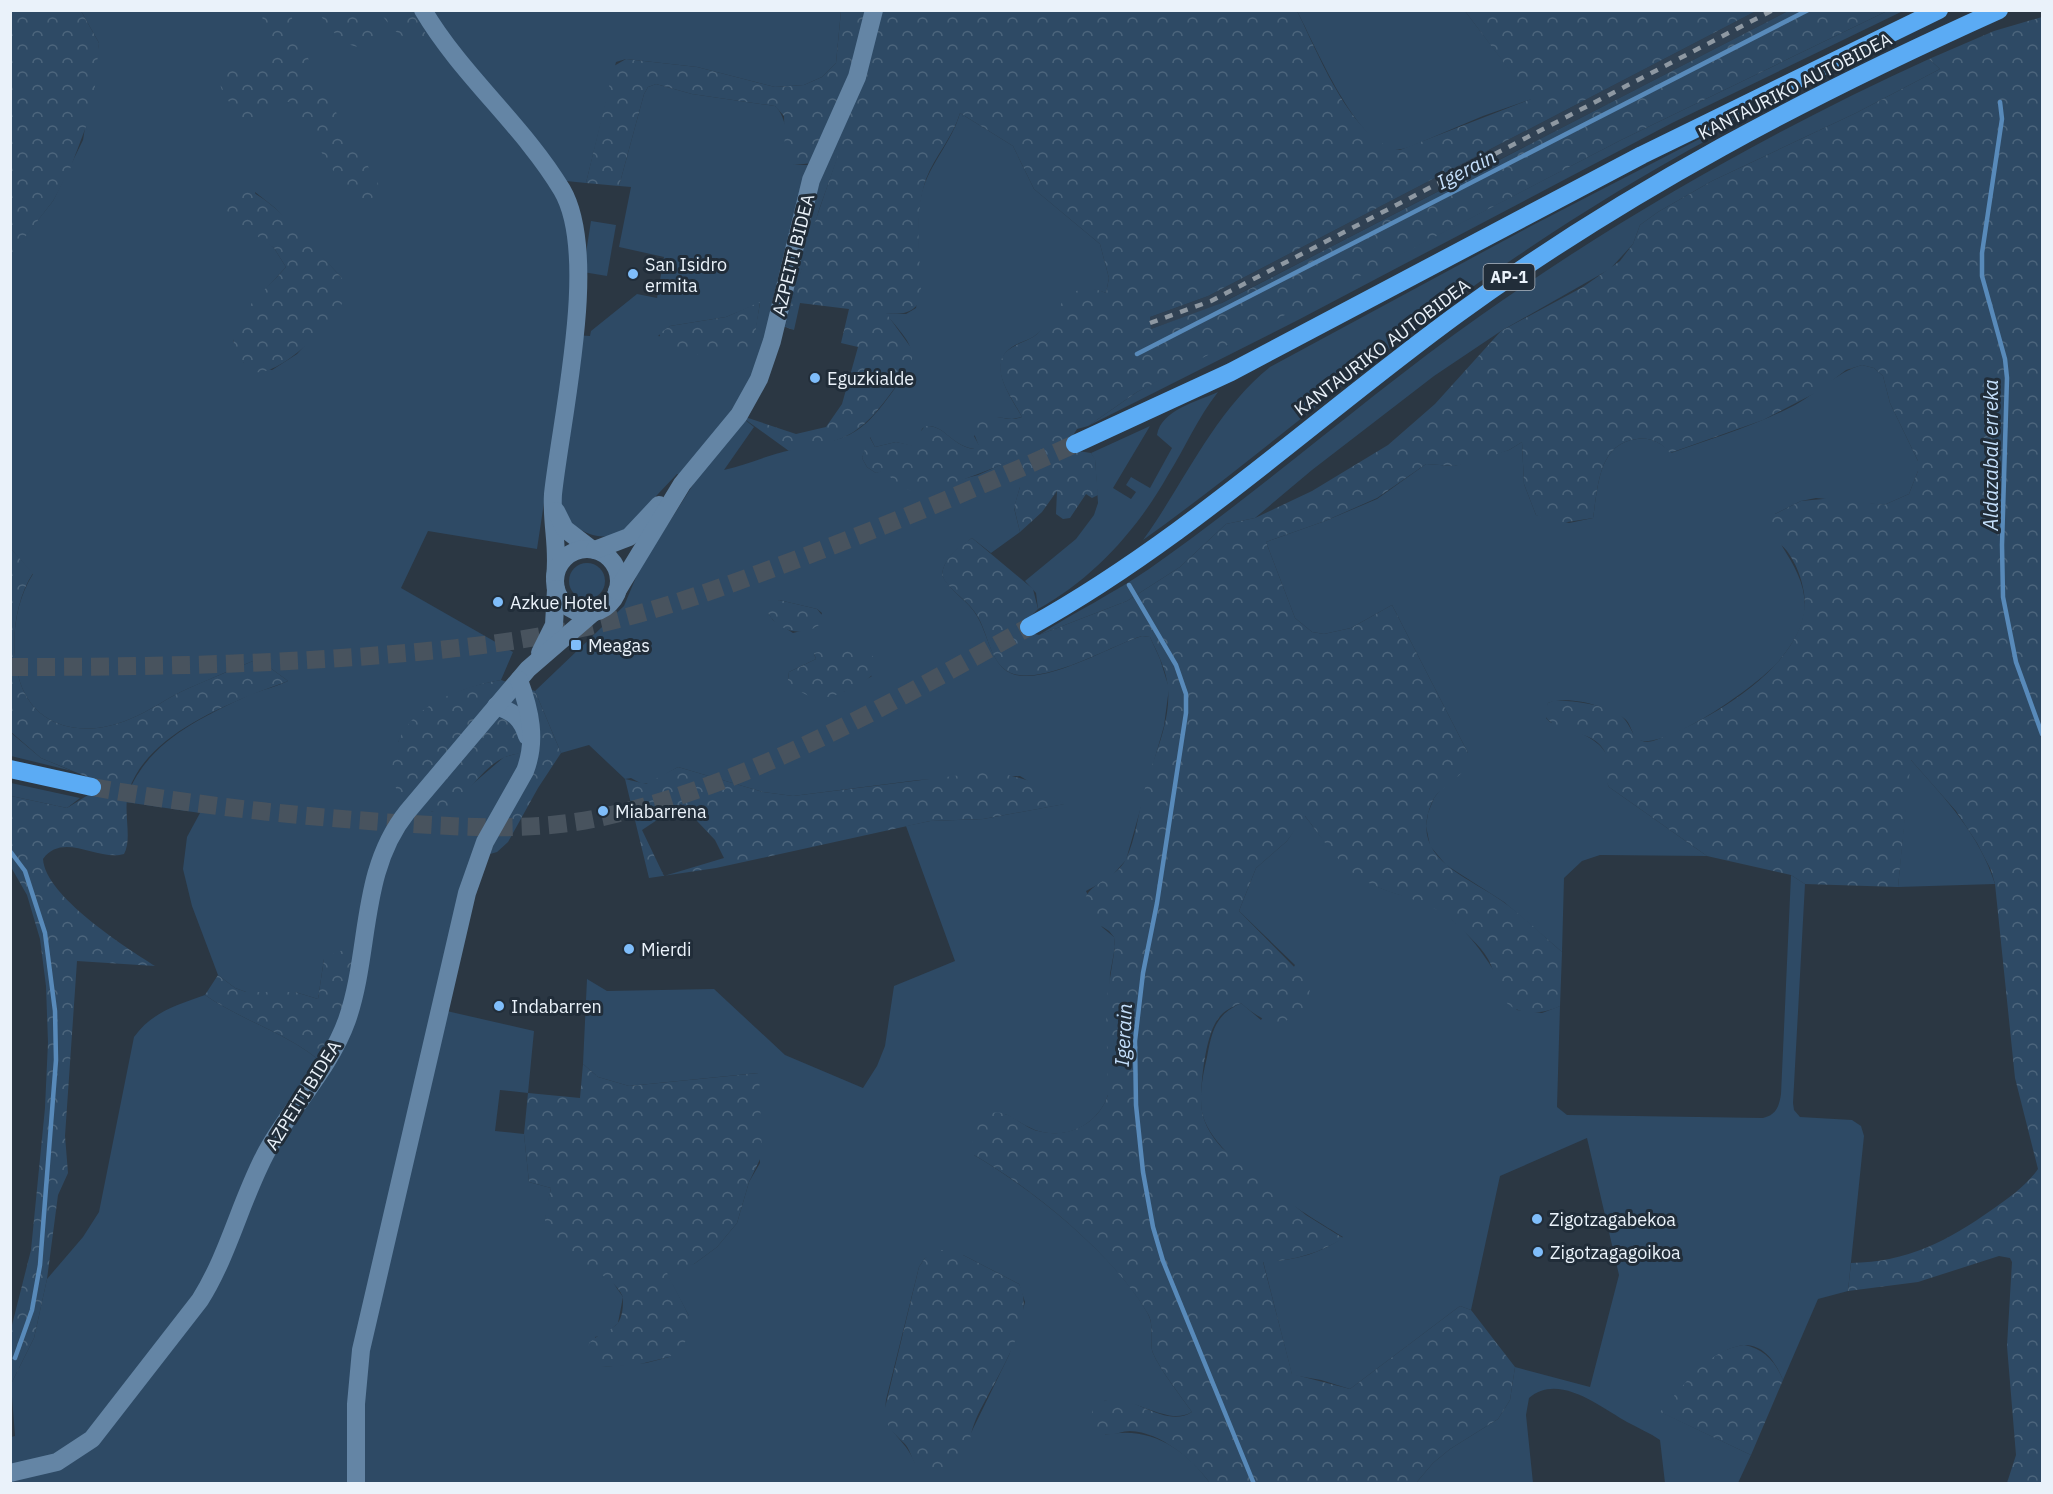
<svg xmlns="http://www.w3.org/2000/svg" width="2053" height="1494" font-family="'IBM Plex Sans',sans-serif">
  <defs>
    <pattern id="forest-crowns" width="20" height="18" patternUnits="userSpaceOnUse" patternTransform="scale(1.5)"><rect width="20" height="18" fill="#2e4a65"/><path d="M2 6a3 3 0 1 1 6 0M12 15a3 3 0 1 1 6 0" fill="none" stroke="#4c657c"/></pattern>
  </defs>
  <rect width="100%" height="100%" fill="#2b3743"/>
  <path fill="#304153" d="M 1756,11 L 1788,11 L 1214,307 L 1151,329 L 1150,317 L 1208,296 Z"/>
  <g fill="#2e4a65" fill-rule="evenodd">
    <path d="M 81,11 L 841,11 L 836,63 L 822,77 L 804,85 L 775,87 L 697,67 L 626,59 L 616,62 L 586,183 L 556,180 L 566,198 L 574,335 L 590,336 L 591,331 L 637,294 L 657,298 L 664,257 L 619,247 L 631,187 L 619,186 L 644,94 L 648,87 L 656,84 L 692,94 L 775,106 C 786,114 790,149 794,165 L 807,165 L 841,148 L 819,210 L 785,327 L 776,325 L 739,415 L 754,427 L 724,470 C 746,465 768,455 791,450 C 847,438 858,440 893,391 C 922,351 915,349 885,313 L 906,314 L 916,308 C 923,270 913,229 922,192 C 930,163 952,142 960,113 L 1013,146 L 1034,189 L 1100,244 L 1109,278 L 1106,293 C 1096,289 1083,287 1074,293 C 1062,306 1047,328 1033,337 C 1026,341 1018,343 1012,347 C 986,365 1011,397 1022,417 L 1012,419 L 995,417 L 974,436 L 981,449 C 952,450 946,424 926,426 L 922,429 L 916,447 L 896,442 L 875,447 L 870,437 L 862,458 L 867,467 L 876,473 L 883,470 L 921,490 L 978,475 L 1020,456 L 1020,487 L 1014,508 L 1020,532 L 991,553 L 972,538 C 959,548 944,557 942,575 C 950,592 968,600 977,616 C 987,633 990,656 1004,669 C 1032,694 1111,645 1142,636 L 1150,637 L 1160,659 L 1169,688 L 1164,726 L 1126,860 L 1110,878 L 1086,891 L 1102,927 L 1114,937 L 1115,947 L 1110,974 L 1108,1095 C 1098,1125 1066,1141 1035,1130 C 1025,1126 1015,1119 1005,1114 L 974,1155 C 1032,1189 1115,1255 1148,1314 C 1154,1325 1150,1339 1152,1350 C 1155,1363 1183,1399 1192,1412 C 1167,1427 1135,1395 1104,1401 L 1105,1435 C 1149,1425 1185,1448 1210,1483 L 11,1483 L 11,1437 L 15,1436 L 11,1384 L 34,1338 L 47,1279 L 83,1237 L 99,1212 L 134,1037 C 152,1012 177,1005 205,995 C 244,1022 289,1033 325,1065 L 324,959 L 318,999 L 295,992 L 246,992 L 235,988 L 218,975 L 192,906 L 183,869 L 187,837 L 200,813 L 125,802 C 143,744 198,719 249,695 C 262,690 276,687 288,681 L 258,659 C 234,669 210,679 187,689 C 167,698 150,711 130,719 C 84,739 31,729 18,675 C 10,642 15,602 33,574 L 11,549 L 10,255 L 53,201 L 83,140 L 99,43 ZM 255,192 L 275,208 L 341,277 L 333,314 L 297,354 L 272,370 L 244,363 L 233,341 L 253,303 L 286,267 L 274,248 L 265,240 ZM 760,303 L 752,348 L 658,336 L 670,326 L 726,317 ZM 677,474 L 694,483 L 639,570 L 624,606 L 535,691 L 561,753 L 589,745 L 625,779 L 631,778 L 642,784 L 651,783 L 678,767 L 763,792 L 793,796 L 919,780 L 1020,776 L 1064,804 L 983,819 L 930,821 L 906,826 L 955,961 L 894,986 L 885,1046 L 877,1066 L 863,1088 L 785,1055 L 714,989 L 607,991 L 587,979 L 583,1064 L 598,1077 L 629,1086 L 758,1073 L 760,1163 L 749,1182 L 737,1223 L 717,1247 L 694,1264 L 662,1265 L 689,1316 L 669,1357 L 646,1363 L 602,1367 L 595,1337 L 605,1335 L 618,1323 L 623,1297 L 612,1281 L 600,1273 L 545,1220 L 551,1188 L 529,1182 L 524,1134 L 495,1131 L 500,1090 L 528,1093 L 534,1031 L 438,1009 L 494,825 L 530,750 L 504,757 L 447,806 L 431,812 L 398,742 C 420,705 460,687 501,680 L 513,652 L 401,588 L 428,531 L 537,549 L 545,496 C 568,519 585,546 621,533 ZM 779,600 L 817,609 L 822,613 L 816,627 L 793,633 L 773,620 L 768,613 ZM 814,654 L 872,676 L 843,692 L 788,680 L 789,672 L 816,659 ZM 963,1255 L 1019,1284 L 1025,1302 L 1018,1328 L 1009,1355 L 968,1439 L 915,1463 C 904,1435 882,1434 886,1400 L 919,1267 L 925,1258 Z"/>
    <path d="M 1297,11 L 1465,11 L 1532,99 L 1483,116 L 1412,146 C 1404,149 1397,151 1389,148 C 1352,135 1315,45 1297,11 Z"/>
    <path d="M 1887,11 L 1903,11 L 1672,123 L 1300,319 L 1088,426 L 1137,392 L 1184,366 L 1621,140 Z"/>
    <path d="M 1929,59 L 1940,69 L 1856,113 L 1712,181 L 1658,212 L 1640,225 L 1633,244 L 1610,269 L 1501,331 L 1434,376 L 1312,470 L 1255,518 L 1226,524 L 1180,567 L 1127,601 L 1039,635 C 1075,612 1114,593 1149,569 C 1263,489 1367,396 1480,316 C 1622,216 1771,131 1929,59 Z"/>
    <path d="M 1709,134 L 1711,138 C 1617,189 1525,248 1438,312 C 1338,386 1244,468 1143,540 C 1185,482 1213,413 1270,367 L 1531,226 Z"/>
    <path d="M 591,221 L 616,225 L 607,276 L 583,272 Z"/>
    <path d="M 1862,365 L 1874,368 L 1883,376 L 1890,403 L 1918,461 L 1918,471 L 1909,494 L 1884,505 L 1816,498 L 1801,501 L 1775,514 C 1777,523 1777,538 1782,546 C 1795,567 1808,588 1804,614 C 1801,632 1789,649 1778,662 C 1759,684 1663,754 1636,739 C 1632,733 1630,723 1625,719 C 1607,706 1569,695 1548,703 L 1546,718 L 1550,722 C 1571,730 1601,736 1609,760 C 1612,769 1604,777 1609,787 L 1707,856 L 1600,855 L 1582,861 L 1564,878 L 1562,952 L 1504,902 L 1446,865 L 1430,846 L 1426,826 L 1428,813 L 1434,798 L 1468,753 L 1392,605 L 1351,628 L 1324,634 L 1312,632 L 1295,618 L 1266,542 L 1325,521 L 1377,499 L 1426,464 L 1454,466 L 1509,450 L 1522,442 L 1524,484 L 1536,515 L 1569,523 L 1593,518 C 1598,488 1598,443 1637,439 C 1650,437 1662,443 1671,453 C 1711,439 1753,426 1791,407 C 1816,395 1836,372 1862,365 Z"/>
    <path d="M 1218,392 C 1198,417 1185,448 1168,475 C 1137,530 1093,579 1038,609 L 1036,593 L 1025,581 L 1076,539 L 1094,515 L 1098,503 L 1095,460 L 1091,453 L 1150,426 L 1113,488 L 1131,499 L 1136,492 L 1126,485 L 1131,477 L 1150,488 L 1172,448 L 1157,435 C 1161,410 1198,401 1218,392 Z"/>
    <circle cx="587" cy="581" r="18"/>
    <path d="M 10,732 L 41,758 L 72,771 L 11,756 Z"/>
    <path d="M 1910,759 C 1944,797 1980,835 1995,884 L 1898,887 Z"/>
    <path d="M 11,783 L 80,798 L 67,808 L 11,796 Z"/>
    <path d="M 1304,815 C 1328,845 1347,875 1383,889 C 1403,897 1425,899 1443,912 C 1478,939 1495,972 1517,1010 L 1542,1013 L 1560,1006 L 1557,1107 L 1567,1115 L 1763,1118 C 1776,1115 1779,1107 1781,1094 L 1791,875 L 1805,884 L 1793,1103 L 1794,1110 L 1800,1117 L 1852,1120 L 1861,1126 L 1864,1136 L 1848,1291 L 1818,1299 L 1783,1380 C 1750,1301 1692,1377 1661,1412 L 1751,1455 L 1738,1483 L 1665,1483 L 1660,1440 C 1650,1433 1638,1428 1627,1422 C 1601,1407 1558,1372 1529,1398 L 1526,1415 L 1533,1483 L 1416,1483 L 1433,1463 L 1450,1449 L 1498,1419 L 1510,1400 L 1515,1367 L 1590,1387 L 1619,1275 L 1587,1138 L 1500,1176 L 1471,1310 L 1460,1306 L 1350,1389 L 1321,1380 L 1292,1375 L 1263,1261 C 1290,1262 1321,1254 1343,1237 C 1305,1214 1210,1157 1202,1112 C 1199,1094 1203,1074 1207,1057 C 1212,1031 1215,1015 1241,1003 L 1261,1020 L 1295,965 L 1239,911 L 1256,868 L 1287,841 Z"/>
  </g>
  <g fill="url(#forest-crowns)" fill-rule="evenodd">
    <path d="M 11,10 L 81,11 L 99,43 L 93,108 L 70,169 L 53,201 L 11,255 Z"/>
    <path d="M 264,11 L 289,11 L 317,80 L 378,183 L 379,192 L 371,199 L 359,201 L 349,195 L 289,102 L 280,101 C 260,109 249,133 232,106 C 226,97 220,91 220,80 L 226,71 L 253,68 L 271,59 C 277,43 257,27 264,11 Z"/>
    <path d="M 317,11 L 357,11 L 376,34 L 375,44 C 347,56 332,30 317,11 Z"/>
    <path d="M 380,11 L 411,11 L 435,48 C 409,42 393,35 380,11 Z"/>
    <path d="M 841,11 L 1297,11 C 1317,50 1352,143 1400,150 L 1531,99 L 1465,11 L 1756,11 L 1208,296 L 1150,317 L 1151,329 L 1222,303 L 1788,11 L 1887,11 L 1621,140 L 1137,392 L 1088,426 L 1077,429 L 1072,437 L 1078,451 L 1091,453 L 1095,459 L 1098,495 L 1092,498 L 1086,494 L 1070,518 L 1063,519 L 1056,514 L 1057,491 L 1042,512 L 1020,532 L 1014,507 L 1020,487 L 1020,457 C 999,466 930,496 909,490 C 899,487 891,477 883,471 L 876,473 L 867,467 L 862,458 L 869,436 L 875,447 L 896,442 L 915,446 L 918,435 L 925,426 C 947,424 952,450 980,449 L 973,431 L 977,420 C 991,411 1006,423 1022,417 C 1014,401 996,379 1001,361 C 1005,345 1027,343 1037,334 C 1051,321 1061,296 1079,290 C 1089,286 1098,290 1106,293 L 1109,278 L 1100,244 L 1034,189 L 1013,146 L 960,113 C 953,137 935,156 926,179 C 913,218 921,260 921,299 C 912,315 902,314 886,313 L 912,349 C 915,364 904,375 896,386 C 861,435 848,441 789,451 L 739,415 L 796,434 L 826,427 L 842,404 L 858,347 L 841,343 L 849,309 L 800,303 L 794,330 L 785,327 L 813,228 L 840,149 L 813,163 L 794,165 L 785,157 L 784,116 L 775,106 L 692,94 L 656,84 L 648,87 L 644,94 L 619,186 L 586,183 L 614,66 L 626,59 L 697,67 L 775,87 L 804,85 L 822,77 L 836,63 Z"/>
    <path d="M 2042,17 L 2042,1483 L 2007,1483 L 2016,1455 L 2007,1346 L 2012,1262 L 2010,1258 L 1999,1256 L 1918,1282 L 1848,1291 L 1851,1263 C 1907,1262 1948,1241 1993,1209 C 2010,1197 2026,1186 2038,1169 L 2015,1078 L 1995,884 L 1991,870 L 1977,843 L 1956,811 L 1911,760 L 1898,887 L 1805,884 L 1791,875 L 1707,856 L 1609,787 C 1600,772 1616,760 1598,743 C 1584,730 1553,732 1544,714 L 1548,703 L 1553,701 C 1572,700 1598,704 1615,712 C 1634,720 1629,746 1653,741 C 1707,723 1814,662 1804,593 C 1802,579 1796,563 1787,551 C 1782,545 1776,541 1771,535 L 1771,521 L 1775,514 L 1801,501 L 1834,498 L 1884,505 L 1909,494 L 1918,471 L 1918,461 L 1890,403 L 1883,376 L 1874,368 L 1862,365 L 1846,370 L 1817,392 L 1763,420 L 1670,453 C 1662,443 1650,437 1637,439 C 1598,443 1598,488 1593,518 L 1555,524 L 1536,515 L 1524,484 L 1522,442 L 1509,450 L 1476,462 L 1454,466 L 1426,464 L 1377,498 L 1325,521 L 1266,542 L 1295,618 L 1312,632 L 1324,634 L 1351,628 L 1392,605 L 1468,753 C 1472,777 1441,782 1432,802 C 1408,858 1465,875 1502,901 C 1523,916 1542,935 1562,952 L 1560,1006 C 1545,1013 1527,1016 1512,1007 C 1496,997 1497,974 1488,959 C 1480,945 1465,933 1454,922 C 1428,898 1396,898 1367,882 C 1340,868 1323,839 1305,816 L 1287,841 L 1256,868 L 1239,911 L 1305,978 L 1310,988 L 1308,1006 C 1282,1031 1265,1024 1241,1003 C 1232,1007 1223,1011 1218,1019 C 1205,1035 1199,1091 1202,1111 C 1204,1125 1213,1138 1222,1148 L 1306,1215 L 1343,1238 C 1319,1254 1291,1261 1263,1262 L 1292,1374 L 1350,1389 L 1460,1306 L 1471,1310 L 1515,1367 L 1510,1400 L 1498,1419 L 1450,1449 L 1433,1463 L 1416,1483 L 1210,1483 C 1193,1460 1161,1432 1130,1431 C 1120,1431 1106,1439 1098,1432 C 1091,1427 1092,1418 1092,1410 C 1121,1377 1160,1433 1192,1412 C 1183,1399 1155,1363 1152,1350 C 1150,1339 1154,1324 1148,1314 C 1113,1254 1033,1189 974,1155 C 970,1134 977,1106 1005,1114 C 1017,1118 1026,1128 1038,1131 C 1069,1139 1098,1124 1108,1095 L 1106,1003 L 1115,947 L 1114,937 L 1109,931 L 1086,916 C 1074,884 1115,883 1126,859 C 1136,838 1138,814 1144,792 C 1152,759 1171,724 1168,689 C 1167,671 1158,654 1150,637 L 1142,636 C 1111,645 1031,694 1003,668 C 988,654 987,628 974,611 C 966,600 953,592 945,581 L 942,575 C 944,557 958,547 972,538 L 1033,589 L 1038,609 L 1027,620 L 1035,634 L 1039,635 L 1127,601 L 1180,567 L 1226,524 L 1255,518 L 1312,491 L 1388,445 L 1435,404 L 1501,331 L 1583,287 L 1620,261 L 1633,244 L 1640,225 L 1658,212 L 1712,181 L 1856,113 L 1940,69 L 1929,59 L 1994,31 Z"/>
    <path d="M 245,189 C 275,199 318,253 341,277 L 347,291 C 344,314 281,377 255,372 C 247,370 241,359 237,352 C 232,341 231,332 238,322 C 250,301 271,285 286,267 L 274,248 L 232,218 L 227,211 L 229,197 Z"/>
    <path d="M 760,302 L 753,348 C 732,352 673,362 659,344 L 660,333 L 670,326 L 726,317 Z"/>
    <path d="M 11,549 L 33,573 C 15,601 10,642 18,675 C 31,729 84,739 130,719 C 150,711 167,698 187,689 C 210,679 235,669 258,659 L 288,681 C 236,700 148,732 129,790 C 122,810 133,838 124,854 C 99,862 63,831 43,859 C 45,896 125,947 155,966 L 77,961 L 65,1136 L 68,1173 L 58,1195 L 47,1279 L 34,1338 L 11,1384 L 11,1329 L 31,1250 L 45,1108 L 48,1042 L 46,986 L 40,939 L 27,895 L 11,867 L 11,796 L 67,808 L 88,795 L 90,778 L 41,758 L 11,732 Z"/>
    <path d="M 779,600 L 817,609 L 825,619 C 809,639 780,634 768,613 L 768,605 Z"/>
    <path d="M 845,646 C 860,647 875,650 877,668 C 871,683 831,700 816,698 C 805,696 794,688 788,680 L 789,672 L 816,659 L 814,653 Z"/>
    <path d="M 501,680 L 535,691 L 561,753 L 538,788 L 508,842 L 497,852 L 490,854 L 530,750 C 521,754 511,754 503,758 C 476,771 463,809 430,812 C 422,812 415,809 409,804 C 381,784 392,739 414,718 C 438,696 470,685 501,680 Z"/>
    <path d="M 678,767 L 763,792 L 793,796 L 994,771 L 1030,781 L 1065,804 L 983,819 L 930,821 L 716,868 L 649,878 L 625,779 L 646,784 ZM 681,804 L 715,840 L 724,858 L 664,876 L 642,830 Z"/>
    <path d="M 363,950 L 325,1065 C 289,1033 244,1022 205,995 L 218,975 L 235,988 L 246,992 L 295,992 L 318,999 L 324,959 L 339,951 Z"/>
    <path d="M 583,1064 L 598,1077 L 629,1086 L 759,1073 L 762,1155 L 749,1182 L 737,1223 L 717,1247 L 694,1264 L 677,1268 L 663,1265 L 689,1316 L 689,1335 L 682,1347 L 669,1357 L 636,1365 L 602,1367 L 594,1365 L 588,1358 L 589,1343 C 608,1325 624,1334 623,1297 C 609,1264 545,1262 545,1221 C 545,1210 549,1198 551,1188 L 529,1182 L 524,1134 L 528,1093 L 580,1098 Z"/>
    <path d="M 942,1250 L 963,1255 L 1019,1284 C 1039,1318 990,1387 976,1419 C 970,1433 969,1446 965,1460 C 953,1471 927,1483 915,1464 C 911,1457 910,1449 904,1443 C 893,1432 887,1428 884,1412 L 919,1267 L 925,1258 Z"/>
    <path d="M 1744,1345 C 1764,1349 1775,1361 1783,1380 L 1751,1455 L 1660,1412 C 1683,1387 1708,1349 1744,1345 Z"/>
  </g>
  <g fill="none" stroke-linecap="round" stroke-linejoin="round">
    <g stroke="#588aba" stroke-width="4.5">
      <path d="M 2000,102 L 2002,119 L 1982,253 L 1982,276 L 2005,359 L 2007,378 L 2002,545 L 2003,597 L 2016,662 L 2042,734"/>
      <path d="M 1137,354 L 1808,10"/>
      <path d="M 1129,585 L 1176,665 L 1186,694 L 1186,713 L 1157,903 L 1143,973 L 1135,1041 L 1136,1105 L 1143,1172 L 1153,1227 L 1163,1261 L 1254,1484"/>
      <path d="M 10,851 L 25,871 L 45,933 L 55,1011 L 56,1060 L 40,1265 L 32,1310 L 15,1358"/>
    </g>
    <g stroke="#48535e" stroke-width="18" stroke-dasharray="18 9" stroke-linecap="butt">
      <path d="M 10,667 C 131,667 250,665 370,656 C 445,650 521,643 594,625 C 657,611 718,589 779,566 C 879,529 977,488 1075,444"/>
      <path d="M 92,787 C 193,805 294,816 396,823 C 463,827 531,832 598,818 C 752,785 892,702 1029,627"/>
    </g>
    <g stroke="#6485a5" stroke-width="18">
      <path d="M 423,10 C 462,76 523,125 562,190 C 600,255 561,418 553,494 C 551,523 559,548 555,577"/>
      <path d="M 556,511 L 565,529 L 591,549"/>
      <circle cx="587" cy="581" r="32"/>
      <path d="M 595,550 L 629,537 L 659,505"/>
      <path d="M 617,591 L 682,484 L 739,415 L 759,379 L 772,341 L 811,180 L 857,77 L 874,10"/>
      <path d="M 540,653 L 554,625 L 556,589"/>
      <path d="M 496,706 C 513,711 522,719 527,736"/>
      <path d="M 10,1473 L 57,1462 L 92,1439 L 200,1300 C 229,1254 241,1199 267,1151 C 292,1106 330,1068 347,1020 C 371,951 359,872 407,812 L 528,669 L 594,612"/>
      <path d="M 356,1484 L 356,1404 L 361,1350 L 467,893 L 485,842 L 525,771 C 537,740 530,710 519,680"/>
    </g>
    <g stroke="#5babf4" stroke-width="18">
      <path d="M 1075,444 L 1231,372 L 1642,155 L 1939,10"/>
      <path d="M 1029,627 C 1185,541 1316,417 1459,313 C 1628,190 1810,95 1999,10"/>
      <path d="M 10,769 L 92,787"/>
    </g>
    <path stroke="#8e98a2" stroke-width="4.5" stroke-dasharray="8 8" stroke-linecap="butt" d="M 1150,323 L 1211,301 L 1773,10"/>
  </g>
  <g fill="#7fbdfa" stroke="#212d39" stroke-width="2">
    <circle cx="633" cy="274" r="6"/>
    <circle cx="815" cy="378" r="6"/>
    <circle cx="498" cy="602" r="6"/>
    <rect x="570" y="639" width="12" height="12" rx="3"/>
    <circle cx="603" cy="811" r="6"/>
    <circle cx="629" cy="949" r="6"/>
    <circle cx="499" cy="1006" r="6"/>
    <circle cx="1537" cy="1219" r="6"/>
    <circle cx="1538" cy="1252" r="6"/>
  </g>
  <g text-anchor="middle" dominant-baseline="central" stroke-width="6" stroke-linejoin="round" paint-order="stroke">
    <rect fill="#212d39" stroke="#aeb7c0" stroke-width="1.5" x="1483.5" y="264" width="51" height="26" rx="4.5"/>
    <g font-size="16" font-weight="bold" fill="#eaf2fa">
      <text x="1509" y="277">AP-1</text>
    </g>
    <g font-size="18" fill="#eaf2fa" stroke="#212d39">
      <text transform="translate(1795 86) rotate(-27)">KANTAURIKO AUTOBIDEA</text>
      <text transform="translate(793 255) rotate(-76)">AZPEITI BIDEA</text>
      <text transform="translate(1382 347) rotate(-37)">KANTAURIKO AUTOBIDEA</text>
      <text transform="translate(303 1095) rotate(-58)">AZPEITI BIDEA</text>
    </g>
    <g font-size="18" fill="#eaf2fa" stroke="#212d39" text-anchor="start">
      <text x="645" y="264">San Isidro<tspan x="645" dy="21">ermita</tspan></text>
      <text x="827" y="378">Eguzkialde</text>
      <text x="510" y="602">Azkue Hotel</text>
      <text x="588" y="645">Meagas</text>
      <text x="615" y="811">Miabarrena</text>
      <text x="641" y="949">Mierdi</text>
      <text x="511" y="1006">Indabarren</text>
      <text x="1549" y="1219">Zigotzagabekoa</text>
      <text x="1550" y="1252">Zigotzagagoikoa</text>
    </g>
    <g font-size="20" font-style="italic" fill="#c4dffb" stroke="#212d39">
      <text transform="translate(1466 169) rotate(-27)">Igerain</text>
      <text transform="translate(1990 455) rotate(-90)">Aldazabal erreka</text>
      <text transform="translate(1123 1035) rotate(-87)">Igerain</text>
    </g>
  </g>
  <rect width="2053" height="1494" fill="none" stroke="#eaf2fa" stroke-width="24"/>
</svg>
